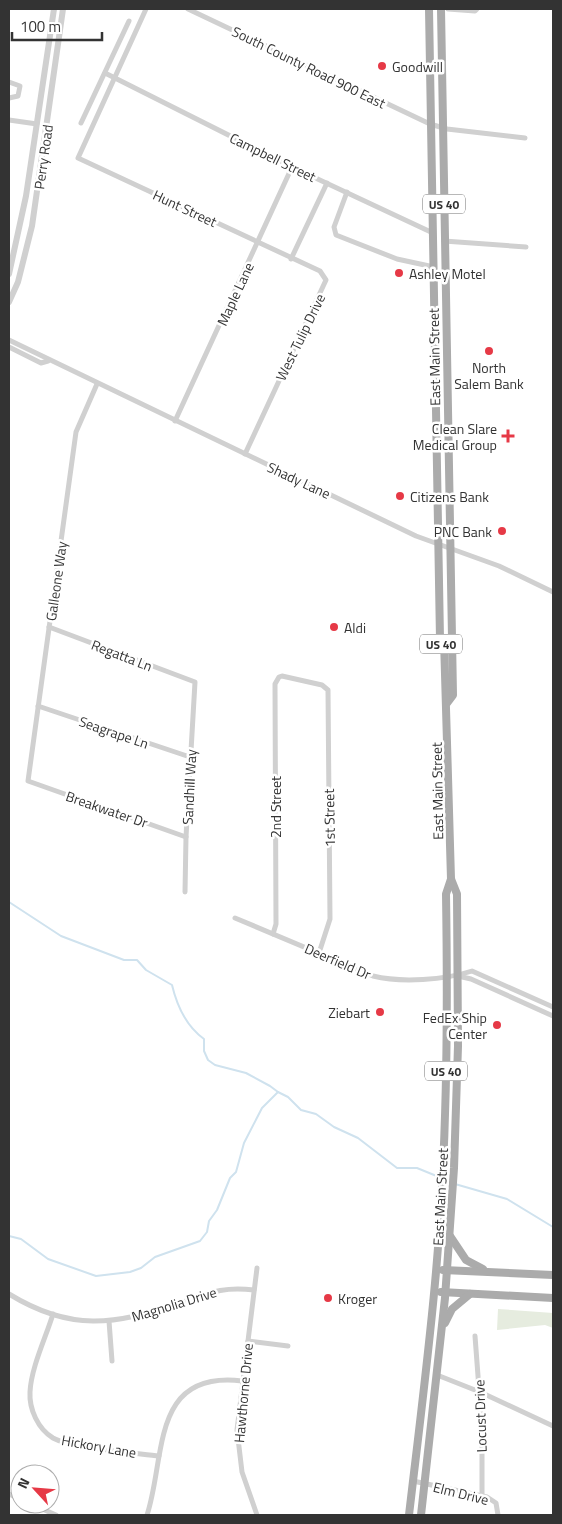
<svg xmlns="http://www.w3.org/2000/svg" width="562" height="1524" font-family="'Titillium Web',sans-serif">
  <rect width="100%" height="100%" fill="#fff"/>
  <path fill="#e6ecdf" d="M 498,1309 L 553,1313 L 553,1328 L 545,1325 L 497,1330 Z"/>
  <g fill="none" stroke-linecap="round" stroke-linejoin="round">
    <g stroke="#cfe2ee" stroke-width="2">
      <path d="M 9,902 L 61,936 L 124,960 L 137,960 L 146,970 L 172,985 C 177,1006 186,1026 204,1039 L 204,1051 L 208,1060 L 215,1065 L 246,1073 L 270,1086 L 278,1092 L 288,1097 L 301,1110 L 316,1114 L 334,1127 L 358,1138 L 397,1168 L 417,1168 L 439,1177"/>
      <path d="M 455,1184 L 507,1199 L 553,1227"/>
      <path d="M 9,1236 L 21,1239 L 48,1259 L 96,1276 L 130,1272 L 141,1268 L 155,1257 L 200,1241 L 207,1232 L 209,1221 L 217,1210 L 230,1178 L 236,1172 L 244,1143 L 262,1108 L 278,1092"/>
    </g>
    <g stroke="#d0d0d0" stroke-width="5">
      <path d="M 146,9 L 78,158 L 320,271 L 326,280 L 245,454"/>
      <path d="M 188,9 L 430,124 L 447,129 L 525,138"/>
      <path d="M 448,9 L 475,11 L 477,9"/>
      <path d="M 105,73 L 292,167 L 433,233"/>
      <path d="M 9,82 L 20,86 L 18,96 L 9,98"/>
      <path d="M 9,120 L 37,124"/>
      <path d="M 81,123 L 129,21"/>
      <path d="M 347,192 L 334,227 L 336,235 L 397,259 L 434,267"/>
      <path d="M 444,241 L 526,247"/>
      <path d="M 291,259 L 327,183"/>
      <path d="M 9,340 L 416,536 L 499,566 L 553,592"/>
      <path d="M 9,347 L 41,363 L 48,361"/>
      <path d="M 97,384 L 76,432 L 28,781 L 186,837"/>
      <path d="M 175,421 L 292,167"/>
      <path d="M 49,627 L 195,682 L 186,837 L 185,892"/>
      <path d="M 38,706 L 190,757"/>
      <path d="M 235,918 L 373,976 C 401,983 445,980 472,971 L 553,1007"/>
      <path d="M 273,934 L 276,924 L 275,684 L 279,677 L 282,676 L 322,685 L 328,690 L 330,919 L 319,953"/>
      <path d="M 458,976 L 471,979 L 553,1016"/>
      <path d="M 9,1294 C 71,1332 114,1325 180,1303 C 209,1293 223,1286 254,1290"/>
      <path d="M 53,1314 C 46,1337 31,1368 30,1392 C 29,1409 38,1429 53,1438 C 71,1448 136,1453 159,1456"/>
      <path d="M 109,1321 L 112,1361"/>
      <path d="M 475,1336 L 482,1429 L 482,1496"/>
      <path d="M 248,1341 L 288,1346"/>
      <path d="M 437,1375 L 480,1392 L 553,1426"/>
      <path d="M 413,1481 L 487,1497 L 496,1503 L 498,1515"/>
      <path d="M 9,1494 L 20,1499"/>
      <path d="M 31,1504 L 56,1515"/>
      <path d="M 147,1515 C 166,1458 150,1370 242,1381"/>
      <path d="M 257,1515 L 242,1472 L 237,1430 L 257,1268"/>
    </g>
    <g stroke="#d0d0d0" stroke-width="6">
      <path d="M 9,274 L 26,196 L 54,9"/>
      <path d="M 9,302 L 18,282 L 32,226 L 63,9"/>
    </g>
    <g stroke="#ababab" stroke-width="8">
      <path d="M 429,9 L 440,639"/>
      <path d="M 441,9 L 453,695 L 447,703"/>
      <path d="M 450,1236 L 466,1260 L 483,1269"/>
      <path d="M 443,1270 L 553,1275"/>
      <path d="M 441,1292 L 553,1298"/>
      <path d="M 445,1323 L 452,1309 L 470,1294"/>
      <path d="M 409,1515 C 418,1438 428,1360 435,1283 C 447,1154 448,1024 446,894 L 451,879"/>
      <path d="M 421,1515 L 445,1298 L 454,1168 L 458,1046 L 457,894 L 451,879 L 444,640 L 440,636"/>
    </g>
  </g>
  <g fill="#e63946" stroke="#fff" stroke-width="2">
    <circle cx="382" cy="66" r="5"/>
    <circle cx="399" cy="273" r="5"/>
    <circle cx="489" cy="351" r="5"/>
    <path d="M505.5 428.5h5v5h5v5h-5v5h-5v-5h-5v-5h5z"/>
    <circle cx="400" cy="496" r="5"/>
    <circle cx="502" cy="531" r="5"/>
    <circle cx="334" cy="627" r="5"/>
    <circle cx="380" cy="1012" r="5"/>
    <circle cx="497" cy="1025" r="5"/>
    <circle cx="328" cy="1298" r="5"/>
  </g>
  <g text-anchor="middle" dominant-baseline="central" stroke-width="5" stroke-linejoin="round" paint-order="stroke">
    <g fill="#fff" stroke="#707070" stroke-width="1">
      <rect x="423" y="194.5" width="42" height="19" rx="4"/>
      <rect x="420" y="634.5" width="42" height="19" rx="4"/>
      <rect x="425" y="1061.5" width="42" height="19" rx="4"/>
    </g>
    <g font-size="12" font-weight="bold" fill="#333">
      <text x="444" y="204">US 40</text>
      <text x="441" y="644">US 40</text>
      <text x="446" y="1071">US 40</text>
    </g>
    <g font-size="14" fill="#333" stroke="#fff" text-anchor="start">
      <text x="392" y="66">Goodwill</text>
      <text x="409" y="273">Ashley Motel</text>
      <text x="489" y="367" text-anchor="middle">North<tspan x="489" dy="16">Salem Bank</tspan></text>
      <text x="497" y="428" text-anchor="end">Clean Slare<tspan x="497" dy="16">Medical Group</tspan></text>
      <text x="410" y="496">Citizens Bank</text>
      <text x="492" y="531" text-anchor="end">PNC Bank</text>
      <text x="344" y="627">Aldi</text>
      <text x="370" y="1012" text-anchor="end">Ziebart</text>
      <text x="487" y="1017" text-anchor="end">FedEx Ship<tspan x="487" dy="16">Center</tspan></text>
      <text x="338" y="1298">Kroger</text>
    </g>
    <g font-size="14" fill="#333" stroke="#fff">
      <text transform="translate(309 67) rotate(26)">South County Road 900 East</text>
      <text transform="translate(43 157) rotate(-82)">Perry Road</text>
      <text transform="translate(273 157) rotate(26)">Campbell Street</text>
      <text transform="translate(185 208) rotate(25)">Hunt Street</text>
      <text transform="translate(235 294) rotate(-65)">Maple Lane</text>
      <text transform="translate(300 337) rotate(-64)">West Tulip Drive</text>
      <text transform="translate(434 357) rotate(-91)">East Main Street</text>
      <text transform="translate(299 480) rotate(25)">Shady Lane</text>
      <text transform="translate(56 581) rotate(-82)">Galleone Way</text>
      <text transform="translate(122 655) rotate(21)">Regatta Ln</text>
      <text transform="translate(114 732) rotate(19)">Seagrape Ln</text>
      <text transform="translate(189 787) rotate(-87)">Sandhill Way</text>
      <text transform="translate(437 791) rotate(-91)">East Main Street</text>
      <text transform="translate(275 807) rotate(-90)">2nd Street</text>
      <text transform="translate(107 809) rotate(19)">Breakwater Dr</text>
      <text transform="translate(329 818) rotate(-91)">1st Street</text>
      <text transform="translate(338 961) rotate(23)">Deerfield Dr</text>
      <text transform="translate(440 1197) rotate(-87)">East Main Street</text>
      <text transform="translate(174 1304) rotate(-17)">Magnolia Drive</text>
      <text transform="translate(243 1393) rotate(-85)">Hawthorne Drive</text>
      <text transform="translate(480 1416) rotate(-92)">Locust Drive</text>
      <text transform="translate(99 1446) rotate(10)">Hickory Lane</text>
      <text transform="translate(461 1493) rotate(14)">Elm Drive</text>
    </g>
  </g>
  <rect width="562" height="1524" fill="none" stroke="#333333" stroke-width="20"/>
  <g transform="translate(35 1489) rotate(296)"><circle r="24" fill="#ffffff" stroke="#adadad"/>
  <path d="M0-4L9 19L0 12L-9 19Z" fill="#e63946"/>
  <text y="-8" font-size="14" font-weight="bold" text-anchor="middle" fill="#333333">N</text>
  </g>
  <path d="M12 32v8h90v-8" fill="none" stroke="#333333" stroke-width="2.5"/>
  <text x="20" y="32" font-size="15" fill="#333333" stroke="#ffffff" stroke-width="4" paint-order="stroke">100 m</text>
</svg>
